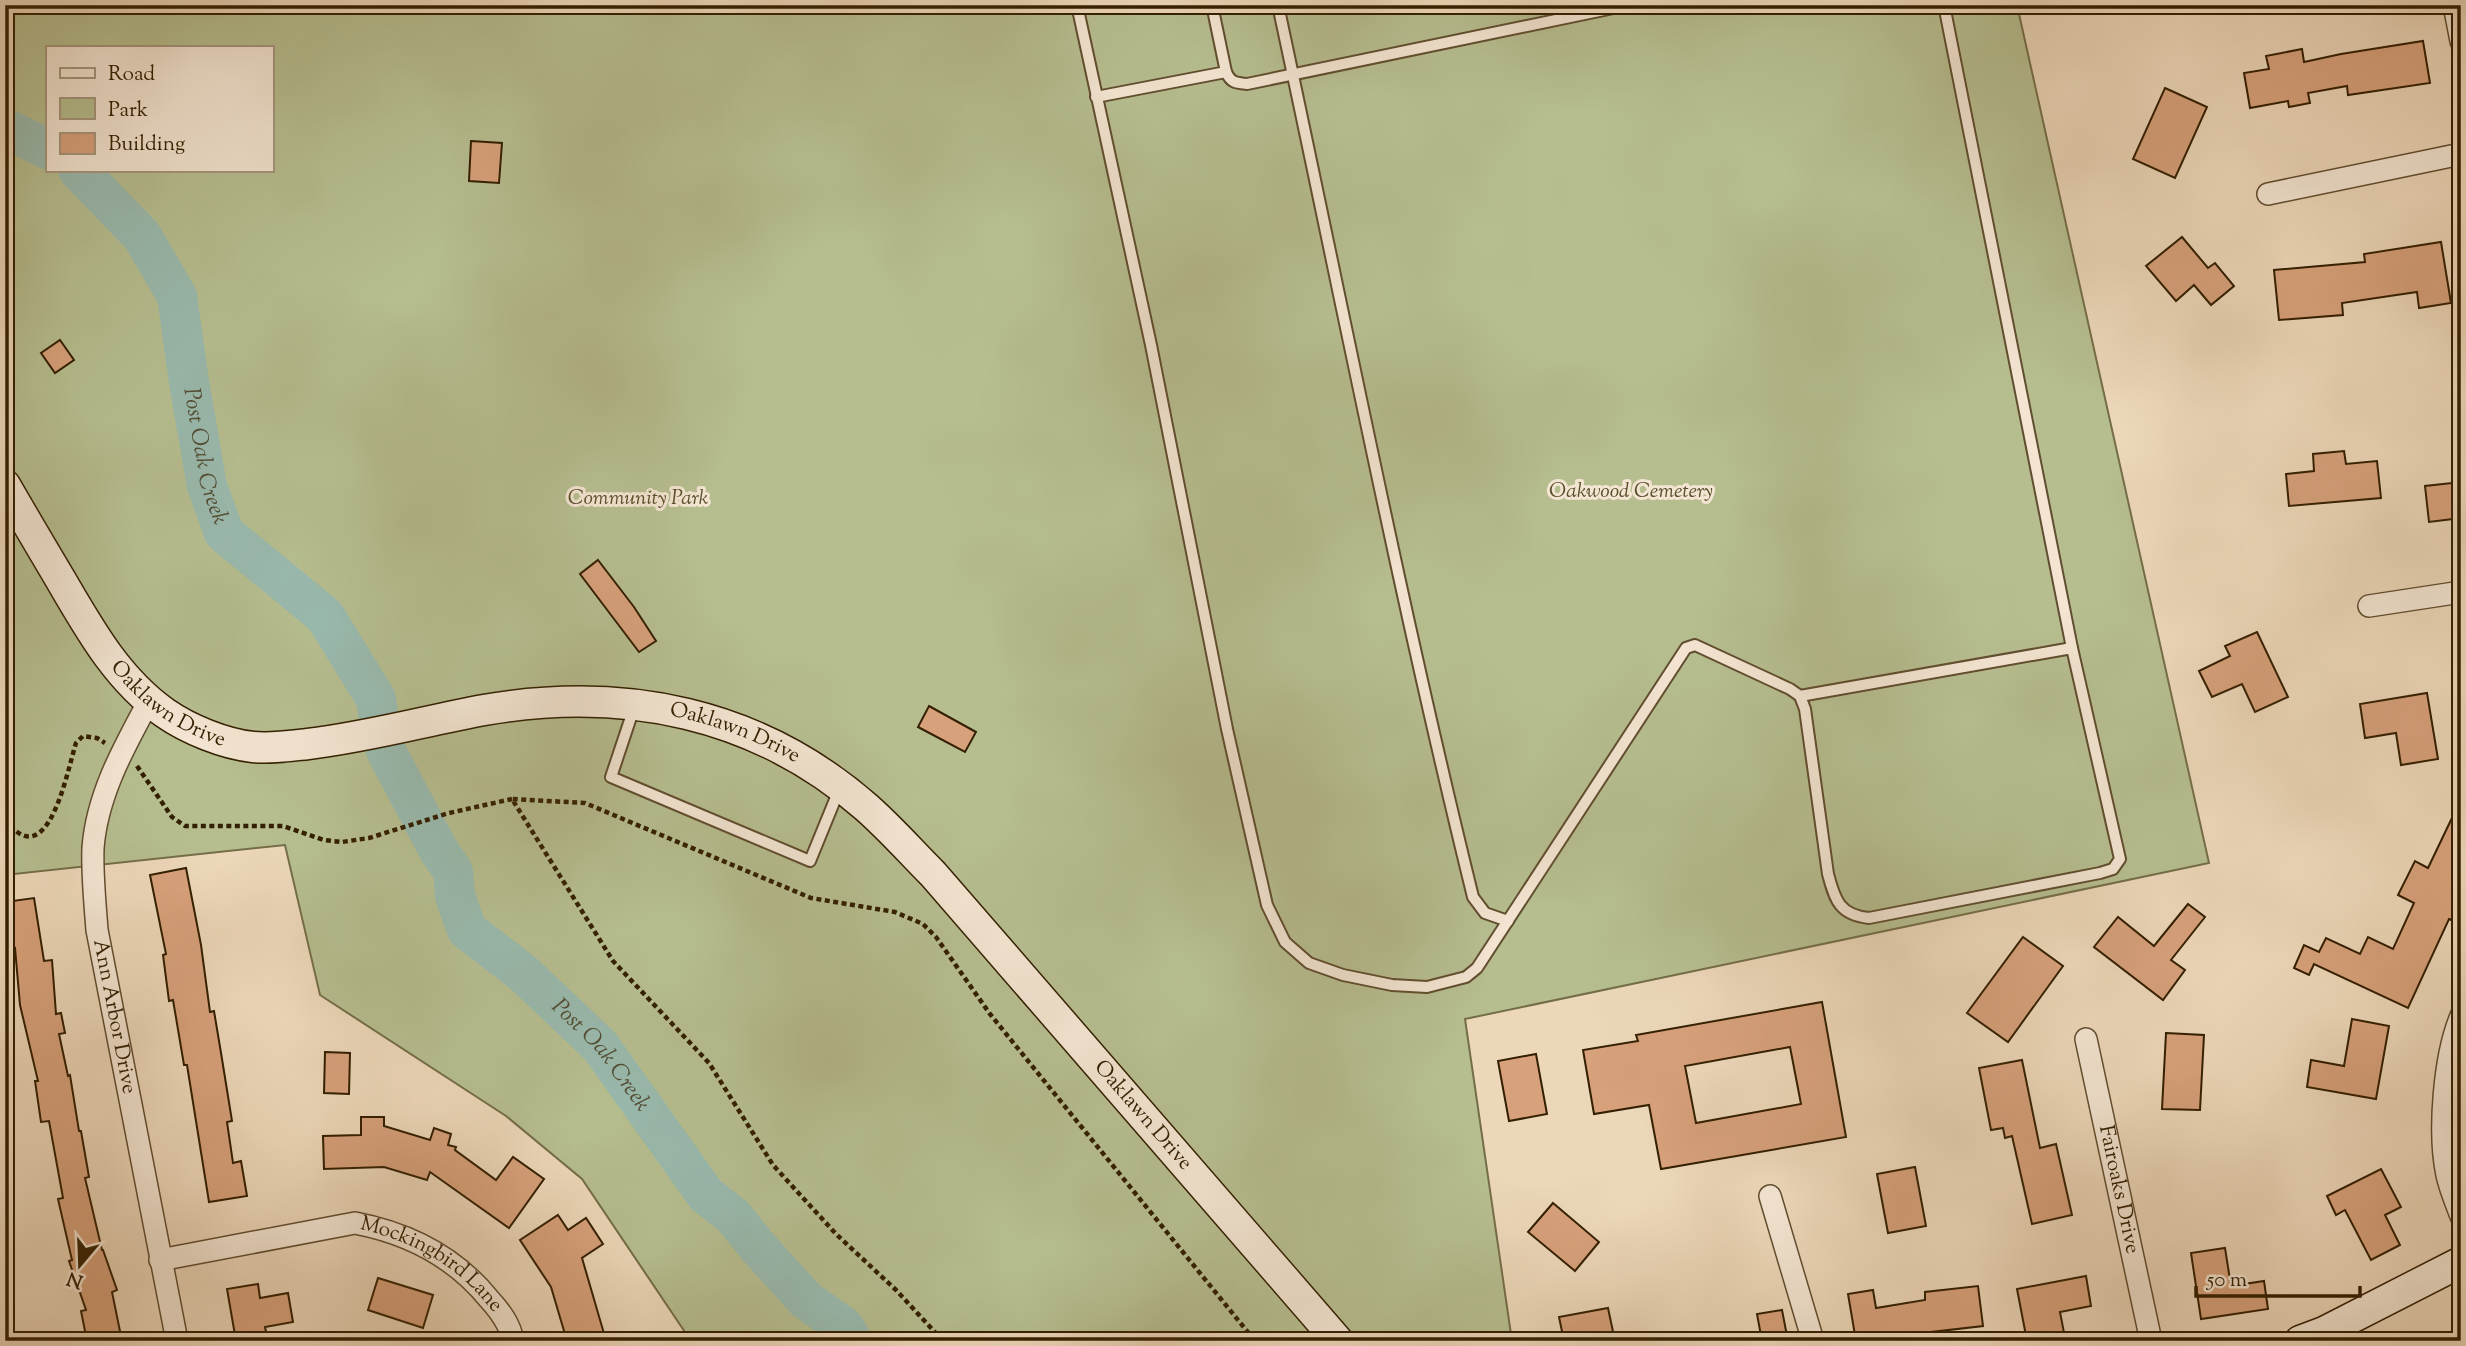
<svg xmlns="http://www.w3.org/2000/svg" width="2466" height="1346" font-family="'Sorts Mill Goudy',serif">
  <rect width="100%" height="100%" fill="#ecd7b9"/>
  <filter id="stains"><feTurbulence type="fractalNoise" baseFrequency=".00286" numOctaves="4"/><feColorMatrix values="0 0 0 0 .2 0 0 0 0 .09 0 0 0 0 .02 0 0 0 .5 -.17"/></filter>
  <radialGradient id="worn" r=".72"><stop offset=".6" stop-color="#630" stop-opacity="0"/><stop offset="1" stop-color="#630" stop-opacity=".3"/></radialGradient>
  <path fill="#b6be90" stroke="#746e48" stroke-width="2" fill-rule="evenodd" d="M 5,5 L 2017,5 L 2209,863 L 1465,1019 L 1512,1341 L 691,1341 L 582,1179 L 506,1116 L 320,995 L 285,845 L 5,875 ZM 47,47 L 271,47 L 271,170 L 47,170 Z"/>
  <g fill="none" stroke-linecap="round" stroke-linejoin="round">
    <g stroke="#99baae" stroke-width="40">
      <path d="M 5,128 L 47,149"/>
      <path id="s1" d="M 78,170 L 142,236 L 177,296 L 189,382 L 207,486 L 224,533 L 325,616 L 376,699 L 378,713"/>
      <path id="s2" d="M 386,751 L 439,851 L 453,871 L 455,896 L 467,930 L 523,973 L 600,1046 L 706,1195 L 733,1216 L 757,1246 L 806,1300 L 844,1327 L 852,1341"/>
    </g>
  </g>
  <g fill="#d7a17b" stroke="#331f01" stroke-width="2" fill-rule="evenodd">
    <path d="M 2423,41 L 2430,83 L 2348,95 L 2347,86 L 2308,93 L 2310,103 L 2289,107 L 2288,101 L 2250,108 L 2244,73 L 2269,69 L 2266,56 L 2302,49 L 2304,62 L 2341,54 Z"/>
    <path d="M 2165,88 L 2207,107 L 2175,178 L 2133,159 Z"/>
    <path d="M 471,141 L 502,143 L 499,183 L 469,181 Z"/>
    <path d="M 2182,237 L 2208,268 L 2215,263 L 2234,286 L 2211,305 L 2194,285 L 2176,301 L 2146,266 Z"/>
    <path d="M 2441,242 L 2451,303 L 2419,308 L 2417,292 L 2342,303 L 2343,315 L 2279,320 L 2274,270 L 2365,262 L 2364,254 Z"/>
    <path d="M 60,340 L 74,360 L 55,373 L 41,353 Z"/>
    <path d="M 2344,451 L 2346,464 L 2377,461 L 2381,498 L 2289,506 L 2286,474 L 2314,471 L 2313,454 Z"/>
    <path d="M 2461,482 L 2461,518 L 2429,522 L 2425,486 Z"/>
    <path d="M 598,560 L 634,607 L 656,641 L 639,652 L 580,574 Z"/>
    <path d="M 2257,632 L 2288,697 L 2255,712 L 2242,684 L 2212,697 L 2199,671 L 2230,656 L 2225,646 Z"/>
    <path d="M 2427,693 L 2438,759 L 2401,765 L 2396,733 L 2365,738 L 2360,704 Z"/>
    <path d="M 929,706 L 976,732 L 965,752 L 918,727 Z"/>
    <path d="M 2461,799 L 2461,899 L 2451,920 L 2449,919 L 2408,1008 L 2314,964 L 2309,975 L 2294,968 L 2304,945 L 2319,952 L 2326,938 L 2360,954 L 2368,937 L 2393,949 L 2414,903 L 2398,895 L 2415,861 L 2428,868 Z"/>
    <path d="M 186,868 L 201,945 L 210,1012 L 214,1011 L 222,1059 L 232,1121 L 227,1122 L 233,1163 L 241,1161 L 247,1196 L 209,1202 L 187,1065 L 184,1065 L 173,1000 L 169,1001 L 163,955 L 166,954 L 150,875 Z"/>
    <path d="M 34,898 L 44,961 L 52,960 L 56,1014 L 61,1013 L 65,1033 L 59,1034 L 68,1076 L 70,1075 L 79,1131 L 81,1131 L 89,1177 L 85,1178 L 102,1250 L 103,1250 L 117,1290 L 112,1292 L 122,1341 L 87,1341 L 81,1311 L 86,1310 L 69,1261 L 72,1260 L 58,1199 L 63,1198 L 49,1121 L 41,1122 L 35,1081 L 38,1081 L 20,1005 L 15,948 L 10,949 L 5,918 L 5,902 Z"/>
    <path d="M 2188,904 L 2205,917 L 2171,960 L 2185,970 L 2163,1000 L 2094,947 L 2118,917 L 2154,946 Z"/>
    <path d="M 2023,937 L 2063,966 L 2008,1042 L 1967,1013 Z"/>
    <path d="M 1822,1002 L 1846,1137 L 1661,1169 L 1649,1105 L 1594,1114 L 1583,1050 L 1638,1041 L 1636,1035 ZM 1790,1047 L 1801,1104 L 1696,1123 L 1685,1066 Z"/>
    <path d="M 2352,1019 L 2389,1026 L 2376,1099 L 2307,1087 L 2311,1060 L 2344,1066 Z"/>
    <path d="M 2166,1033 L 2204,1035 L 2200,1110 L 2162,1109 Z"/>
    <path d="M 325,1052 L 350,1053 L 349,1094 L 324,1093 Z"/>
    <path d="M 1536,1054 L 1547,1114 L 1509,1121 L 1498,1061 Z"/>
    <path d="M 2022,1060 L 2040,1148 L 2056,1144 L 2072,1215 L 2032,1224 L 2012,1136 L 2005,1138 L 2003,1128 L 1991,1130 L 1979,1068 Z"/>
    <path d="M 361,1117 L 384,1117 L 384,1126 L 430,1140 L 434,1128 L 451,1134 L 448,1145 L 456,1147 L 455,1150 L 496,1180 L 513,1157 L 544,1179 L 509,1228 L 430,1172 L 427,1180 L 384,1167 L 324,1169 L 323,1136 L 361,1135 Z"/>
    <path d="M 1915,1167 L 1926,1226 L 1888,1233 L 1877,1174 Z"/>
    <path d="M 2381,1169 L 2401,1207 L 2385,1215 L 2400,1245 L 2371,1260 L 2345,1210 L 2336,1215 L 2327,1196 Z"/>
    <path d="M 1553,1203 L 1599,1242 L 1575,1271 L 1528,1232 Z"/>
    <path d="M 558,1215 L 568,1230 L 586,1218 L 603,1244 L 582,1258 L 605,1337 L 590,1341 L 567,1341 L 551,1287 L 520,1240 Z"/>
    <path d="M 2225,1248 L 2231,1286 L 2264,1281 L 2268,1309 L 2201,1319 L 2191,1253 Z"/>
    <path d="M 2086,1276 L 2091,1306 L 2060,1312 L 2065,1338 L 2027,1341 L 2017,1289 Z"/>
    <path d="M 378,1278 L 433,1295 L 423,1328 L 368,1310 Z"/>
    <path d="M 258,1284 L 260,1298 L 288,1293 L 293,1322 L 265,1327 L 268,1341 L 236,1341 L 227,1289 Z"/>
    <path d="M 1978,1286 L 1983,1326 L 1914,1334 L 1915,1341 L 1856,1341 L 1848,1294 L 1873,1290 L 1876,1308 L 1925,1300 L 1925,1292 Z"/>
    <path d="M 1608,1308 L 1615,1341 L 1564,1341 L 1559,1317 Z"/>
    <path d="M 1782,1310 L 1788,1341 L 1762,1341 L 1757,1314 Z"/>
  </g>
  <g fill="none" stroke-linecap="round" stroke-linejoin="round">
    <defs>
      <g id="lane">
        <path d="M 1077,5 L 1151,345 L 1227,729 L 1267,905 L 1285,942 L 1309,963 L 1343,975 L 1392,985 L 1427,987 L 1466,977 L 1477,968 L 1686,648 L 1695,645 L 1790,689 L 1800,696 L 1805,709 L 1828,874 C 1835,901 1840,915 1869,918 L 2100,873 L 2113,869 L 2120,859 L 2072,648 L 1944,5"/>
        <path d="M 1212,5 L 1226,72 C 1231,83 1236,83 1247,84 L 1628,5"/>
        <path d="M 1278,5 C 1342,303 1400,601 1473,897 L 1485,913 L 1508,921"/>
        <path d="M 1096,97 L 1226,72"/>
        <path d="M 1800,696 L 2072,648"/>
        <path d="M 634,708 L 611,777 L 810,861 L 839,790"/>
      </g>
      <g id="street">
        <path d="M 2454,5 L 2461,41"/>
        <path d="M 2268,194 L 2461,154"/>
        <path d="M 2369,606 L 2461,592"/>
        <path id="s3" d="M 149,701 C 124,747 97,795 93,848 C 92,875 95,903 97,930 L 177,1341"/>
        <path d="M 2461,1016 C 2444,1056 2438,1133 2447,1175 C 2450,1189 2456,1203 2461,1216"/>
        <path id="s4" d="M 2086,1039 L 2151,1341"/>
        <path d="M 1770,1196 L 1813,1341"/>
        <path id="s5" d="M 160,1260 L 355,1223 C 407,1233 455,1257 489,1299 C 500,1311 510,1324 513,1341"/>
      </g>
      <g id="secondary">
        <path id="s6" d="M 5,485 C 24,518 43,550 62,582 C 90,630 118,680 165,713 C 188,729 224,744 253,747 C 271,749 290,746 308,744 C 368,737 425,721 484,710 C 624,686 757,712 866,807 C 890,828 911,852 933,874 L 1338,1341"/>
        <path d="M 2300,1341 L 2324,1332 L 2461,1262"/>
      </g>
    </defs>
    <use href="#lane" stroke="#614d2f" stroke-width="14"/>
    <use href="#street" stroke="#614d2f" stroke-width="24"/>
    <use href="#secondary" stroke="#331f01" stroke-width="33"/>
    <g stroke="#331f01" stroke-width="4.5" stroke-dasharray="5 3.5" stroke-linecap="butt">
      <path d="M 137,766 L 172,817 L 185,826 L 283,826 L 324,840 L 342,842 L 369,838 L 449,813 L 512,799"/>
      <path d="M 5,819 C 48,878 67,771 76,743 L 83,736 L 97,738 L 105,743"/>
      <path d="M 943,1341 L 896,1290 L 836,1234 L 773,1165 L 709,1063 L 613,961 L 512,799 L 585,803 L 811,898 L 895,912 L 923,924 L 936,937 L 990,1014 L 1255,1341"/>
    </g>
    <use href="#lane" stroke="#f3e5d2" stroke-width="10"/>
    <use href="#street" stroke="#f3e5d2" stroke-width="21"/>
    <use href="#secondary" stroke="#f3e5d2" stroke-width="30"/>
  </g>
  <g text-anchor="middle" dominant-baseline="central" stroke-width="6" stroke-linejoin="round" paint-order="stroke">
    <g font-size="21" font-style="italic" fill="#5a4f2c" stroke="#f3e5d2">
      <text x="1631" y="492">Oakwood Cemetery</text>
      <text x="638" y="499">Community Park</text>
    </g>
    <g font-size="21" fill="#331f01" stroke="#f3e5d2">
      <text stroke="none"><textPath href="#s6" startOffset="278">Oaklawn Drive</textPath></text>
      <text stroke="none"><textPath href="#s6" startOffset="866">Oaklawn Drive</textPath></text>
      <text stroke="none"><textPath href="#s3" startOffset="329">Ann Arbor Drive</textPath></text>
      <text stroke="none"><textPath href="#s6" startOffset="1433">Oaklawn Drive</textPath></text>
      <text stroke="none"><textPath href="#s4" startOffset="154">Fairoaks Drive</textPath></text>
      <text stroke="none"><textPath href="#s5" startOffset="287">Mockingbird Lane</textPath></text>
    </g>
    <g font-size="23" font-style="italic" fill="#524e35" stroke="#f3e5d2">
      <text stroke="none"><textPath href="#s1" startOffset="324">Post Oak Creek</textPath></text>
      <text stroke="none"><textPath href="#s2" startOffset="383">Post Oak Creek</textPath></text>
    </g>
  </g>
  <rect width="2466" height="1346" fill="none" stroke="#ecd7b9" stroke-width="28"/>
  <rect x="7" y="7" width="2452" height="1332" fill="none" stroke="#331f01" stroke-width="3.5"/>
  <rect x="14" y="14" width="2438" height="1318" fill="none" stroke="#331f01" stroke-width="2"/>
  <rect x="46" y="46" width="228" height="126" fill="#f3e5d2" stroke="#a6967e" stroke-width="2"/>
  <rect x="60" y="68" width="35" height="10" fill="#f3e5d2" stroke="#a6967e" stroke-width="2"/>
  <text x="108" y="80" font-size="21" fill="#331f01">Road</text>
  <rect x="60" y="98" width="35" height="21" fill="#b6be90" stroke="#a6967e" stroke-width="2"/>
  <text x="108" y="116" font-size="21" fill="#331f01">Park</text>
  <rect x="60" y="133" width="35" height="21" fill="#d7a17b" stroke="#a6967e" stroke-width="2"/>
  <text x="108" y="150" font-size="21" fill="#331f01">Building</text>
  <g transform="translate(80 1265) rotate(199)" stroke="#f3e5d2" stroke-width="5" paint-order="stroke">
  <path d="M0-5L12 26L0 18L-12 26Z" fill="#331f01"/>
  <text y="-10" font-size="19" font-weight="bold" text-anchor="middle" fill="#331f01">N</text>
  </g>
  <path d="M2196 1286v10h164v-10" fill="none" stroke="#331f01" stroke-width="3.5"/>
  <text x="2207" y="1286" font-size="21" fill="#331f01" stroke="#f3e5d2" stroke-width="5" paint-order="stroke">50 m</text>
  <rect width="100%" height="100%" filter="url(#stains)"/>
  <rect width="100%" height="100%" fill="url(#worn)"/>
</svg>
